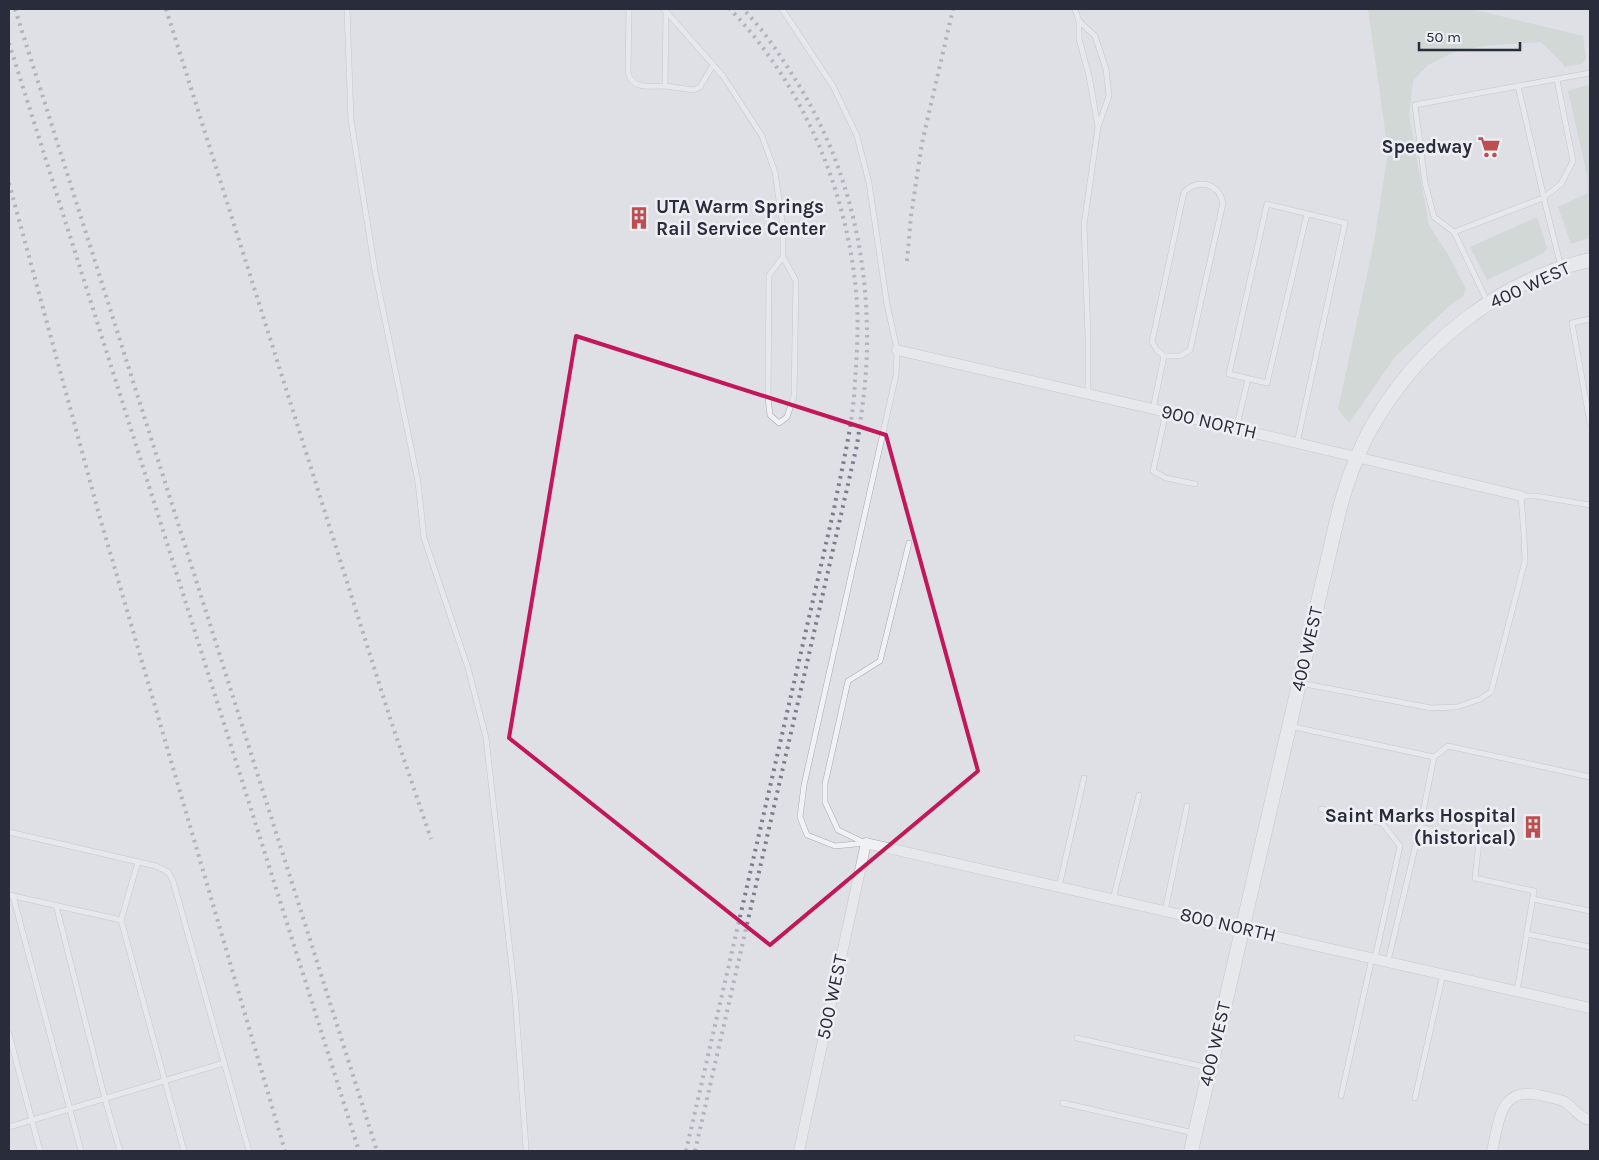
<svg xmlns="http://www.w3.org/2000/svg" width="1599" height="1160" font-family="Karla,sans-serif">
  <rect width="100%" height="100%" fill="#dee0e6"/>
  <g fill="#c1cfc0">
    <path d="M 1368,9 L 1472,9 L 1583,36 L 1586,59 L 1582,64 L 1564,67 L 1563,64 L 1541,42 L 1484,46 L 1454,52 L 1428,65 L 1413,81 L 1409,116 L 1429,225 L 1449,256 L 1466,289 L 1463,296 L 1449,306 L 1395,357 L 1349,423 L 1338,409 L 1374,242 L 1388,152 Z"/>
    <path d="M 1588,85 L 1590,87 L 1590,238 L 1571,244 L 1558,207 L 1588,193 L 1587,175 L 1568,91 Z"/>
    <path d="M 1537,217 L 1547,248 L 1544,253 L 1487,280 L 1470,247 Z"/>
  </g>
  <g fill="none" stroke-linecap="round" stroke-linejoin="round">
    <defs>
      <g id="service">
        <path d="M 347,9 L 351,120 L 375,271 L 418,482 L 424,538 L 468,668 L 486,738 L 515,995 L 526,1148"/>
        <path d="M 629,9 L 628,73 C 633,90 650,86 665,86 L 666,10"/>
        <path d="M 664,9 L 723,76 L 762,136 L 775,172 L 783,228 L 783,257 L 796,281 L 794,396 L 787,417 L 779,423 L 770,415 L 768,398 L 769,275 L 783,257"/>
        <path d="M 782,9 L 833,86 L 857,136 L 869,183 L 887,304 L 897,350 L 896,375 L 804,785 L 800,817 L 807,835 L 835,846 L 866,843"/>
        <path d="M 1075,9 L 1079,21"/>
        <path d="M 665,86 L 694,90 L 700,87 L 713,65"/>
        <path d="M 1454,232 L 1434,217 L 1425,183 L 1415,105 L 1518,86"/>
        <path d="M 1561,267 L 1546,207 L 1518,86 L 1590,73"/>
        <path d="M 1488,303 L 1454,232 L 1543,198 L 1561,184 L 1573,161 L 1557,80"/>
        <path d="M 1590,319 L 1572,323 L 1590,423"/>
        <path d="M 1088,394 L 1088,335 L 1084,225 L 1098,127 L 1109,96 L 1106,69 L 1095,36 L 1079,21 L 1079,39 L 1089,76 L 1098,127"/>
        <path d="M 1153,409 L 1164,356 L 1157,350 L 1152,342 L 1184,192 C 1198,179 1218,182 1223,203 L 1190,350 L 1180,356 L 1164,356"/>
        <path d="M 1166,412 L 1153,471 L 1166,478 L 1195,484"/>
        <path d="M 1236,429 L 1248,379"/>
        <path d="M 1297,443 L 1345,223 L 1267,204 L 1229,374 L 1267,383 L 1307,214"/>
        <path d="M 1300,683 L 1431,708 L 1457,707 L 1480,699 L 1491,692 L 1525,561 L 1524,535 L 1521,496 L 1536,496 L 1590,505"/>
        <path d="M 1289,726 L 1434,757"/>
        <path d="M 1321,809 L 1382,823 L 1400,846 L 1375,958"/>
        <path d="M 1420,827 L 1434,757 L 1448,746 L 1590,777"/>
        <path d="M 9,832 L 156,866 L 168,872 L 173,881 L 249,1151"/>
        <path d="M 865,843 L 838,830 L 825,802 L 825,784 L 848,681 L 880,661 L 909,543"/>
        <path d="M 138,862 L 121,920 L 184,1151"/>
        <path d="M 1059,887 L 1084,778"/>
        <path d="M 9,895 L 121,920"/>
        <path d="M 13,896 L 81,1151"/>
        <path d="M 1113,899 L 1139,795"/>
        <path d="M 1533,899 L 1590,911"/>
        <path d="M 56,905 L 105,1099 L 120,1151"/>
        <path d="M 1165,911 L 1187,806"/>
        <path d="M 1527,934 L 1590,947"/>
        <path d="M 1388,961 L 1420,827 L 1479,841 L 1475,878 L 1534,891 L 1517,991"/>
        <path d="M 9,1034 L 40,1151"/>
        <path d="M 1077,1038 L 1209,1068"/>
        <path d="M 1341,1096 L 1372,958"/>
        <path d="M 1415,1098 L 1443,974"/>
        <path d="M 1063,1103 L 1194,1133"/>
        <path d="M 9,1127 L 224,1063"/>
      </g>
      <g id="minor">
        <path d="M 897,350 L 1153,409 L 1521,496"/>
        <path d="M 799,1151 L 866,843 L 1590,1008"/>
        <path d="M 1492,1151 C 1499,1123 1499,1086 1539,1095 C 1547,1097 1557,1098 1565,1102 C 1574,1108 1579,1118 1590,1120"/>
      </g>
      <path id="tertiary" d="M 1191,1151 L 1339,511 C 1348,477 1362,440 1382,410 C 1429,337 1505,279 1590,260"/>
    </defs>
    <use href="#service" stroke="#a8aab3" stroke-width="6"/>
    <use href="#minor" stroke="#a8aab3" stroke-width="11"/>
    <use href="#tertiary" stroke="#a8aab3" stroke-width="15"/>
    <use href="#service" stroke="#f0f1f4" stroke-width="5"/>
    <use href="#minor" stroke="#f0f1f4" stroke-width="10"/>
    <use href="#tertiary" stroke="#f0f1f4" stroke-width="14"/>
    <g stroke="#797e8d" stroke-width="4" stroke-dasharray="2.5 5" stroke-linecap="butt">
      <path d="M 15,9 L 377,1151"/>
      <path d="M 166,9 L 390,718 L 431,839"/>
      <path d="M 9,43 L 359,1151"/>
      <path d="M 9,183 L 100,518 L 285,1151"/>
      <path d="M 907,261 L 911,216 L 922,143 L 953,9"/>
      <path d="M 686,1151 L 834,509 C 842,467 853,425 855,382 C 857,352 859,321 856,291 C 846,187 802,84 730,9"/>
      <path d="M 695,1151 L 857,445 C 862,411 867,377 867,343 C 868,250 845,158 795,79 C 780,55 763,29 743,9"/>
    </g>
  </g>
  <path d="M0 0H1599V1160H0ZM 576,336 L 886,435 L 978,771 L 770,945 L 509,738 Z" fill="#dee0e6" fill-opacity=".55" fill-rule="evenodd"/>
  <path fill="none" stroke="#c2185b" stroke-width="4" stroke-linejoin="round" d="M 576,336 L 886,435 L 978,771 L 770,945 L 509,738 Z"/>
  <defs>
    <symbol id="supermarket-bare" viewBox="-9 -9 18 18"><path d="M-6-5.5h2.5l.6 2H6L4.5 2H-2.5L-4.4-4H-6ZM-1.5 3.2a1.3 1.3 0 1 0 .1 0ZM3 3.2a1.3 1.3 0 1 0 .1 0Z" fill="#be4f50" stroke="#edeff4" stroke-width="2.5" paint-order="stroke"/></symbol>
    <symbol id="building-bare" viewBox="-9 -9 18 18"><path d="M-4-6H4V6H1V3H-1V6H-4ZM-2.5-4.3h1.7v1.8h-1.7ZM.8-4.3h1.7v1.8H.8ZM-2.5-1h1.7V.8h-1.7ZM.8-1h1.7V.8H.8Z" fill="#be4f50" stroke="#edeff4" stroke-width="2.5" paint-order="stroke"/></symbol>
  </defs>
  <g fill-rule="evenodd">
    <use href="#supermarket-bare" x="1473" y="131" width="32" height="32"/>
    <use href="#building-bare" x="623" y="202" width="32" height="32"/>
    <use href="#building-bare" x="1517" y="811" width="32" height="32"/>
  </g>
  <g text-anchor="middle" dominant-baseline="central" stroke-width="5" stroke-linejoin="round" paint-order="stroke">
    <g font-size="19" font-weight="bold" fill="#292d3b" stroke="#edeff4" text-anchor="end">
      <text x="1472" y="147">Speedway</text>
      <text x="656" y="207" text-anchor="start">UTA Warm Springs<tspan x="656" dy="22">Rail Service Center</tspan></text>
      <text x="1516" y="816">Saint Marks Hospital<tspan x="1516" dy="22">(historical)</tspan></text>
    </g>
    <g font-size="19" fill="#292d3b" stroke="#edeff4">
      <text transform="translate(1530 285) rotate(-25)">400 WEST</text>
      <text transform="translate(1209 422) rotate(13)">900 NORTH</text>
      <text transform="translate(1307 649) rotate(-77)">400 WEST</text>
      <text transform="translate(1228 925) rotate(13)">800 NORTH</text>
      <text transform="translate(832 997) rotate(-78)">500 WEST</text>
      <text transform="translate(1215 1044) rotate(-77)">400 WEST</text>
    </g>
  </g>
  <rect width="1599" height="1160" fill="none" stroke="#292d3b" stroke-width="20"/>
  <path d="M1419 42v8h101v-8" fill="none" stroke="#292d3b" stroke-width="2.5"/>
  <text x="1426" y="42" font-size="15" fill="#292d3b" stroke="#edeff4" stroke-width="4" paint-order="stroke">50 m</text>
</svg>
